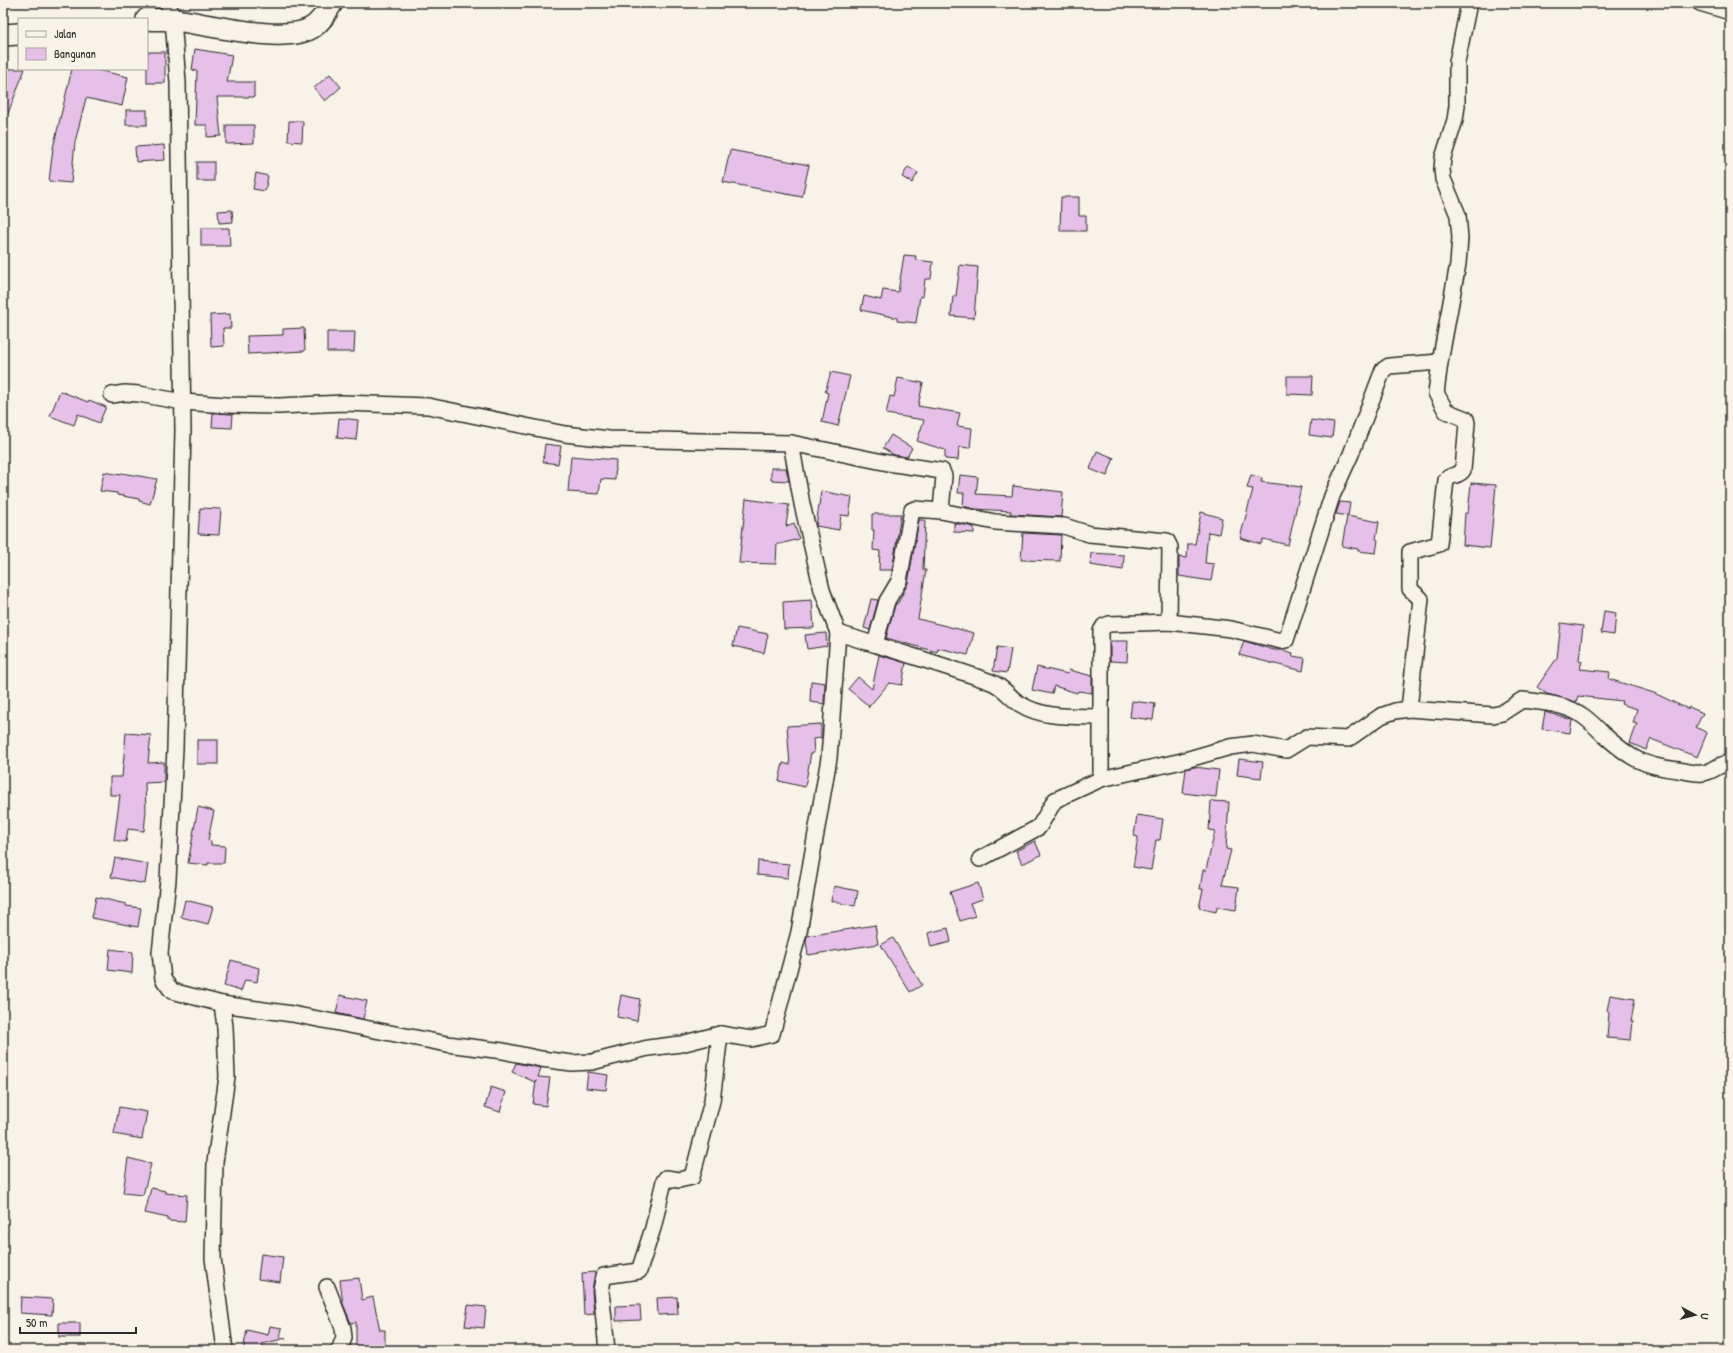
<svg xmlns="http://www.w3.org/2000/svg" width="1733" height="1353" font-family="'Patrick Hand',sans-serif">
  <rect width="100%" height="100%" fill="#f7f3e8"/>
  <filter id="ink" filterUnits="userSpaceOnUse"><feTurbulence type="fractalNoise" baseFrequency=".025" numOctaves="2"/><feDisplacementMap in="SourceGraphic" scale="8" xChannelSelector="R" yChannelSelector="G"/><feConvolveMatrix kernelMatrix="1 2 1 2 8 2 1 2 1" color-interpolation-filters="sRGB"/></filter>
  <g filter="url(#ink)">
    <g fill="#e6c0e9" stroke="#2b2b2b">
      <path d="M 195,49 L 232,55 L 227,82 L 254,82 L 254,97 L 217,97 L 221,136 L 207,137 L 207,125 L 195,125 L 197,71 L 192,70 Z"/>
      <rect x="147" y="52" width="18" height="31"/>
      <path d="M 3,69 L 25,69 L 4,124 L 3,123 Z"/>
      <path d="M 72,69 L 93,69 L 128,77 L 122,106 L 86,98 L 75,142 L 71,183 L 49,181 L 53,148 Z"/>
      <path d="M 330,74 L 341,87 L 325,101 L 314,88 Z"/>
      <rect x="126" y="110" width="21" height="15"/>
      <path d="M 289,121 L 303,121 L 302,142 L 288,141 Z"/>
      <path d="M 226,125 L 254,125 L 254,143 L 226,144 Z"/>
      <path d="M 164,145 L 165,160 L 136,162 L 135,147 Z"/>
      <path d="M 730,150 L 809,165 L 802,197 L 723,182 Z"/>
      <rect x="197" y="162" width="17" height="19"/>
      <path d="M 908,167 L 918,173 L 912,183 L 902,177 Z"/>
      <path d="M 256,173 L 268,176 L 265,191 L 253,189 Z"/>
      <path d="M 1061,197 L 1079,197 L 1079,216 L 1086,216 L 1086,231 L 1060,231 Z"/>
      <path d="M 232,210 L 233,222 L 219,223 L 218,211 Z"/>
      <path d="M 201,228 L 229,228 L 230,246 L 201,246 Z"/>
      <path d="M 904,255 L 916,256 L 915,260 L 933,262 L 931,279 L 925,279 L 923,297 L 920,296 L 916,323 L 897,321 L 897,318 L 861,310 L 864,296 L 881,300 L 883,290 L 898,292 Z"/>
      <path d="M 960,265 L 978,267 L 974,318 L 951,316 L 953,296 L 956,296 Z"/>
      <path d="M 230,314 L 231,328 L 223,328 L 224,346 L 211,347 L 210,315 Z"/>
      <path d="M 304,328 L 305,351 L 248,354 L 247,336 L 283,335 L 283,329 Z"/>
      <path d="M 327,332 L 355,332 L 354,352 L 327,352 Z"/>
      <path d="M 831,372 L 850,376 L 838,426 L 822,422 L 828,393 L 825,392 Z"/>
      <path d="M 1287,376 L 1313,376 L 1312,395 L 1287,394 Z"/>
      <path d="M 898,378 L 923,383 L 918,406 L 960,413 L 957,426 L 972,428 L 970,448 L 959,447 L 958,460 L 945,459 L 945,450 L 917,441 L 924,420 L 886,414 L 890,396 L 894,397 Z"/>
      <path d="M 60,391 L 88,402 L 89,400 L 106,407 L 99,423 L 78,414 L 74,425 L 50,416 Z"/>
      <path d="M 213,413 L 233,414 L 232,428 L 212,427 Z"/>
      <path d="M 339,418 L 358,420 L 356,440 L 337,438 Z"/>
      <path d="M 1311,420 L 1334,423 L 1332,438 L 1309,435 Z"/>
      <path d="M 891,435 L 912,448 L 907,457 L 894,455 L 883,448 Z"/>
      <path d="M 545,444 L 561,446 L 558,464 L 543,462 Z"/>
      <path d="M 1097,451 L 1114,458 L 1107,476 L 1090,469 Z"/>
      <path d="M 571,456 L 616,460 L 615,480 L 601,479 L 599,494 L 568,492 Z"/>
      <path d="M 771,468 L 786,468 L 789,481 L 771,480 Z"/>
      <path d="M 104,472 L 121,475 L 121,473 L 157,479 L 150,504 L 139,501 L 139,499 L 117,495 L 117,493 L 100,491 Z"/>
      <path d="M 960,475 L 978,477 L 976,494 L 1012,496 L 1013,486 L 1063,492 L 1061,517 L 1010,514 L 1011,511 L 975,509 L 963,506 L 964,493 L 958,493 Z"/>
      <path d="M 1251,475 L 1262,478 L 1261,482 L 1301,487 L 1288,545 L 1263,539 L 1261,544 L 1240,538 L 1253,489 L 1247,488 Z"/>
      <path d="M 1471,483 L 1496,485 L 1490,548 L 1463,545 L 1465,513 L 1468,513 Z"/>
      <path d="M 821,491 L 852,497 L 849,516 L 841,515 L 839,530 L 816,526 Z"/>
      <path d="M 746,499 L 789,505 L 786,526 L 794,523 L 799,539 L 780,544 L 777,544 L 776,564 L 739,563 Z"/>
      <path d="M 1340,502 L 1350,503 L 1348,516 L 1336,514 Z"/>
      <path d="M 200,508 L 221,509 L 219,535 L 198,534 Z"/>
      <path d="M 1201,512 L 1222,518 L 1219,534 L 1208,532 L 1205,563 L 1214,564 L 1211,581 L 1179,576 L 1179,557 L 1187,558 L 1188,544 L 1195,544 Z"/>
      <path d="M 872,514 L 901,514 L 892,570 L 879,570 L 880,551 L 873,550 L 874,530 L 872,530 Z"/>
      <path d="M 1347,516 L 1379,522 L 1376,539 L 1378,540 L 1376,553 L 1358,551 L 1358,549 L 1342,546 Z"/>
      <path d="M 919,520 L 925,520 L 923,570 L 926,570 L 918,619 L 974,633 L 968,655 L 938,648 L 937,652 L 886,638 L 895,605 L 898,603 L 908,583 Z"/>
      <path d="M 954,523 L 974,527 L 974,533 L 954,532 Z"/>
      <path d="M 1023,533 L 1061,535 L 1060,561 L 1021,560 Z"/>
      <path d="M 1091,553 L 1124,555 L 1123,570 L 1090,565 Z"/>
      <path d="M 871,599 L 878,600 L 870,630 L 864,628 Z"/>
      <path d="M 812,600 L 814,628 L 784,629 L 783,602 Z"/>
      <path d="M 1604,611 L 1616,613 L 1614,635 L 1601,633 Z"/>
      <path d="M 1561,623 L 1583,626 L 1579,660 L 1582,661 L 1580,669 L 1610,672 L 1609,679 L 1654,693 L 1688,709 L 1689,707 L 1703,713 L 1696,727 L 1707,733 L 1697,757 L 1651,739 L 1646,750 L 1630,743 L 1637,724 L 1633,723 L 1637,709 L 1621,704 L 1622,701 L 1578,696 L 1576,702 L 1547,694 L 1537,687 L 1557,658 Z"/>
      <path d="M 737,628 L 768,634 L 764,653 L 733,646 Z"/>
      <path d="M 826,633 L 827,646 L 807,649 L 805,635 Z"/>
      <path d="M 1110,641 L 1128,641 L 1127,662 L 1110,661 Z"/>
      <path d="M 1244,641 L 1274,650 L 1283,650 L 1293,653 L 1292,656 L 1305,658 L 1303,671 L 1239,655 Z"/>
      <path d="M 997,647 L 1011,649 L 1007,673 L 993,671 Z"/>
      <path d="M 879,655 L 906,663 L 902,685 L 889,683 L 868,708 L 869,706 L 848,689 L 858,677 L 872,689 Z"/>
      <path d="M 1037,667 L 1068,674 L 1069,670 L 1092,676 L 1092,693 L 1078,691 L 1077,693 L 1054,686 L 1052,694 L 1032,690 Z"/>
      <path d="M 811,681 L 825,683 L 824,704 L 810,702 Z"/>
      <path d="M 1132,701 L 1155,704 L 1153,720 L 1130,717 Z"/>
      <path d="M 1545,712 L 1572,720 L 1570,733 L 1542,729 Z"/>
      <path d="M 821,724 L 821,738 L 813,739 L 814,753 L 811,753 L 805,787 L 779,781 L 783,763 L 790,765 L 787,726 Z"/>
      <path d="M 126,733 L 151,735 L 148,763 L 164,762 L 164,782 L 145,783 L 146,811 L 144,831 L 128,829 L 126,842 L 114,840 L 120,795 L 110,795 L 110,777 L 122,777 Z"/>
      <rect x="197" y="740" width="21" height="24"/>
      <path d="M 1239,759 L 1263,762 L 1261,778 L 1237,775 Z"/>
      <path d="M 1194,767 L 1219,770 L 1216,797 L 1183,793 L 1186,769 Z"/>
      <path d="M 1211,801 L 1229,802 L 1226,849 L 1231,850 L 1222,885 L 1239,887 L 1236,910 L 1217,907 L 1216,912 L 1199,908 L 1203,889 L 1200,889 L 1203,870 L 1206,870 L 1215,831 L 1209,830 Z"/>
      <path d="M 198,807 L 214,811 L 208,840 L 211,841 L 211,845 L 225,846 L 224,863 L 208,863 L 208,865 L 188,863 Z"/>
      <path d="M 1137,815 L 1163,819 L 1160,840 L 1156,840 L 1151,870 L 1133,867 L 1138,837 L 1134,836 Z"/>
      <path d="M 1035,841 L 1041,855 L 1022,864 L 1016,851 Z"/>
      <path d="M 115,858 L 148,864 L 145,884 L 111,877 Z"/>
      <path d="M 758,861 L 789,864 L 788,878 L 757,875 Z"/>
      <path d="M 978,883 L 983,899 L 970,903 L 975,916 L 960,921 L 950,892 Z"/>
      <path d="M 834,886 L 858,891 L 855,906 L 831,901 Z"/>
      <path d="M 96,897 L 126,904 L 126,906 L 141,908 L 138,927 L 92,918 Z"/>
      <path d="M 185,900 L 213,907 L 208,924 L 181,917 Z"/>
      <path d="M 875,925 L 878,944 L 808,955 L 806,941 L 807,936 Z"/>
      <path d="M 948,928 L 951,942 L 931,947 L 928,933 Z"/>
      <path d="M 893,938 L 922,985 L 910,992 L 881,945 Z"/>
      <path d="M 110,949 L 133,952 L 132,973 L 108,970 Z"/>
      <path d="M 231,960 L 259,968 L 257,982 L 245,980 L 241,991 L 224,986 Z"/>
      <path d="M 340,995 L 367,1001 L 363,1019 L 336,1013 Z"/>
      <path d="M 621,995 L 640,999 L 637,1021 L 617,1017 Z"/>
      <path d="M 1610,995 L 1635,999 L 1631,1021 L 1633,1021 L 1631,1040 L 1607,1038 L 1609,1012 L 1607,1011 Z"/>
      <path d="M 516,1063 L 541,1068 L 538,1077 L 550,1078 L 546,1106 L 533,1104 L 536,1080 L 535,1082 L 512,1072 Z"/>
      <path d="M 588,1072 L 608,1075 L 606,1090 L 586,1088 Z"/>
      <path d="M 491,1087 L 506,1092 L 500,1112 L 485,1107 Z"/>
      <path d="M 119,1107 L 147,1112 L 142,1139 L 114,1134 Z"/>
      <path d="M 128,1158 L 151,1164 L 143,1195 L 123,1193 Z"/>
      <path d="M 151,1188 L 165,1191 L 165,1193 L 187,1195 L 185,1222 L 168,1221 L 168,1218 L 145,1213 Z"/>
      <path d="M 261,1254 L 283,1257 L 280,1282 L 258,1279 Z"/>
      <path d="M 595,1272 L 592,1291 L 594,1314 L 584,1315 L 582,1273 Z"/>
      <path d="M 359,1278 L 362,1300 L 373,1297 L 380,1330 L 385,1330 L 385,1350 L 356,1350 L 356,1322 L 351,1323 L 343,1304 L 340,1280 Z"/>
      <path d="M 21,1297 L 53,1299 L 52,1315 L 20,1313 Z"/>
      <path d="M 677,1297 L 678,1314 L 658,1315 L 657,1298 Z"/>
      <path d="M 468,1305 L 486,1307 L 484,1328 L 465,1326 Z"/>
      <path d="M 640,1305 L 641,1320 L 616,1321 L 616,1306 Z"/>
      <rect x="59" y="1323" width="21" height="14"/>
      <path d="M 270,1326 L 282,1328 L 280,1337 L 286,1338 L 262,1344 L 263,1350 L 243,1350 L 247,1330 L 268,1335 Z"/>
    </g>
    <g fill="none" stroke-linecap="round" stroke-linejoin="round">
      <defs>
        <g id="street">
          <path d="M 168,3 L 173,20 L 178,82 L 183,431 L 175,749 L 168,880 L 160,953 L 163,979 L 172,991 L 222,1004 L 225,1027 L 227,1077 L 215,1162 L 213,1258 L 225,1350"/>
          <path d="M 1700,3 L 1730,12"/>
          <path d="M 112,395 L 125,393 L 139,394 L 183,402 L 226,405 L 279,406 L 343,403 L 428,406 L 565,434 L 609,439 L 791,443"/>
          <path d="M 838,633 C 889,649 941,664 991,682 C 1004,687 1010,698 1020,704 C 1044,719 1074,716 1100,717"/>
          <path d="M 875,644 L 887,601 L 899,581 L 912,510 L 915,509 L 941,511"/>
          <path d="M 1409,709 L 1421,599 L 1410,589 L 1410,552 L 1439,544 L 1446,480 C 1450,474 1459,477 1463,470 L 1467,423 L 1466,419 L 1446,411 L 1436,393 L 1440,362 L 1458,264 L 1460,238 L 1458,215 L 1443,179 L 1442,169 L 1443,158 L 1455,120 L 1457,106 L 1457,62 L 1469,3"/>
          <path d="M 1101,779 L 1101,631 L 1104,626 L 1109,624 L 1169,622 L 1231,629 L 1281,641 L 1286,640 L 1332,496 L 1351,454 L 1383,370 L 1389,366 L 1440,362"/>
          <path d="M 980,859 L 1039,827 L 1055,800 L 1101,779 L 1182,761 L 1230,747 L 1253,744 L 1286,750 L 1307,737 L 1348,739 L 1381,716 L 1395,711 L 1409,709 L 1493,715 L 1502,713 L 1522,700 C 1542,702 1566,704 1583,716 C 1590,721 1597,728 1603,734 C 1630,758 1642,766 1678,770 C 1685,771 1695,774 1702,773 C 1714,772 1717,764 1730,763"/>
          <path d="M 222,1004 L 292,1014 L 447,1044 L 503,1051 L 541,1059 L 572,1063 L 592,1062 L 648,1048 L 681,1044 L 720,1034"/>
          <path d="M 327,1287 L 343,1328 L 344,1338 L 339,1350"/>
          <path d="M 607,1350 L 601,1290 L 604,1276 L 639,1271 L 653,1228 L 664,1181 L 666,1178 L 679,1180 L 692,1177 L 712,1101 L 720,1034 L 751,1039 L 772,1034 L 799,932 L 829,758 L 838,633 L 822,590 L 802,504 L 791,443 L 888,463 L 942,471 L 944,476 L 941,511 L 995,522 L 1064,526 L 1089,534 L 1167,541 L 1170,547 L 1169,622"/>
        </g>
        <g id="secondary">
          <path d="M 147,19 C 156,20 166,19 175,20 C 208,24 286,45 313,27 C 322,21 327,11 332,3"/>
          <path d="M 3,35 L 19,34"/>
        </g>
      </defs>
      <use href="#street" stroke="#2b2b2b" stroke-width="18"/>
      <use href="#secondary" stroke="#2b2b2b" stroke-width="24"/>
      <use href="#street" stroke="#f7f3e8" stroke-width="15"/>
      <use href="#secondary" stroke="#f7f3e8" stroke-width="21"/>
    </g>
  </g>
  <rect width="1733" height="1353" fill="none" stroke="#f7f3e8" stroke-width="16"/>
  <rect x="8" y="8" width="1717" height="1337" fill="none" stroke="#2b2b2b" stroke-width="1.5" filter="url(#ink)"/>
  <rect x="18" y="18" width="130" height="52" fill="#f7f3e8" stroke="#a5a39c"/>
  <rect x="26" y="31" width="20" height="6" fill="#f7f3e8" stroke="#a5a39c"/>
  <text x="54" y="38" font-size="12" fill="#2b2b2b">Jalan</text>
  <rect x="26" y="48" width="20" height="12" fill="#e6c0e9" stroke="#a5a39c"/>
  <text x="54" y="58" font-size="12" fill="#2b2b2b">Bangunan</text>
  <g transform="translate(1695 1315) rotate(97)" stroke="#f7f3e8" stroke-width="3" paint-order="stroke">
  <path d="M0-3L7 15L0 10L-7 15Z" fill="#2b2b2b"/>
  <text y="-6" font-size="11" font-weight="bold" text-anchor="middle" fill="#2b2b2b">U</text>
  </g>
  <path d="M20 1327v6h116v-6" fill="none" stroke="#2b2b2b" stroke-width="2"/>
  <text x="26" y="1327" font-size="12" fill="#2b2b2b" stroke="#f7f3e8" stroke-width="3" paint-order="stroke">50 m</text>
</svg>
